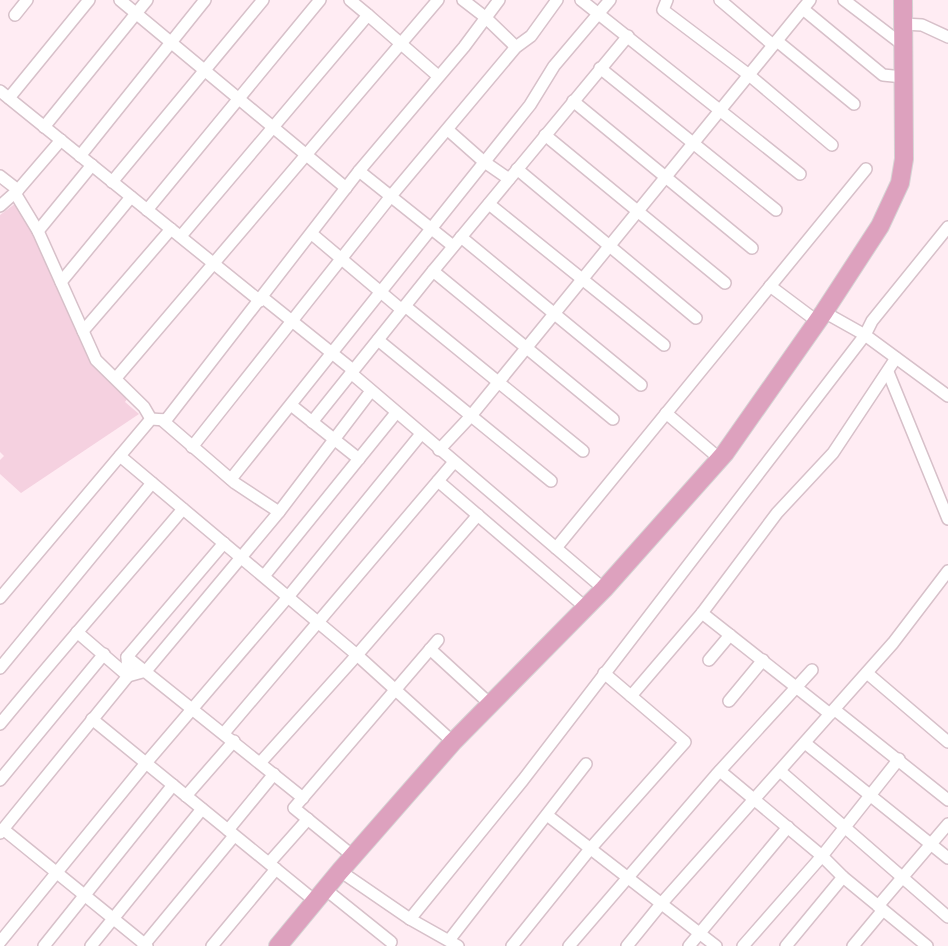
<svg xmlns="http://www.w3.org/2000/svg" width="948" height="946" font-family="Georgia,serif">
  <rect width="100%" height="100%" fill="#ffecf3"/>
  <path fill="#f5d1e0" d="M 16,203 L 33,231 L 93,363 L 129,396 L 125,402 L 139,414 L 21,493 L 0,474 L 0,460 L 4,456 L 0,452 L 0,215 Z"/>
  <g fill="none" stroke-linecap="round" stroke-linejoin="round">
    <defs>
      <g id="street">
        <path d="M 120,0 L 346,188"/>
        <path d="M 350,0 L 368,15"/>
        <path d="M 463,0 L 485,17 L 516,47"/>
        <path d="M 581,0 L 800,174"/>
        <path d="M 667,0 L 663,10 L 749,75 L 832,145"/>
        <path d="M 720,0 L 773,45"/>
        <path d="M 844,0 L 903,45"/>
        <path d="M 803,9 L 883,75 L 903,77"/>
        <path d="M 15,15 L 27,0"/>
        <path d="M 903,24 L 922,25 L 948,37"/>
        <path d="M 777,41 L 854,104"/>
        <path d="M 600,68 L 776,210"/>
        <path d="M 0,91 L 260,301"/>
        <path d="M 9,98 L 89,0"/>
        <path d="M 573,101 L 752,248"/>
        <path d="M 44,127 L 147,0"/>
        <path d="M 448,130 L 483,161 L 509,179"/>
        <path d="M 545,135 L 725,283"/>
        <path d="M 80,156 L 205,0"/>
        <path d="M 517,169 L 696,318"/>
        <path d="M 359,171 L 453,246"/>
        <path d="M 0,176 L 18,190"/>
        <path d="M 112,182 L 263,0"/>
        <path d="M 15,193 L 38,231 L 96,360 L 144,407 L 151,419"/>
        <path d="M 489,204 L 664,345"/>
        <path d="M 0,206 L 18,190 L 61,140"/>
        <path d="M 147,210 L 320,0"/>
        <path d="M 38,231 L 92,165"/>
        <path d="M 312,234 L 402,310"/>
        <path d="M 181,236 L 368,15 L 438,76"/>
        <path d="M 461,237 L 641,385"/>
        <path d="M 433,271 L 613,419"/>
        <path d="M 61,282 L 131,197"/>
        <path d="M 770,286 L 818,322"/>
        <path d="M 262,297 L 353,370"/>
        <path d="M 405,306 L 583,451"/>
        <path d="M 824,312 L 865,335 L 948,396"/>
        <path d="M 83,331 L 171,229"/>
        <path d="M 378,340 L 551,481"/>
        <path d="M 888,372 L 948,519"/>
        <path d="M 351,373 L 604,589"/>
        <path d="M 116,378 L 438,0"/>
        <path d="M 291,405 L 359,459"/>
        <path d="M 666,413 L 720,459"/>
        <path d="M 162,420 L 235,483 L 279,512"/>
        <path d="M 312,422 L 433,271 L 628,36"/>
        <path d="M 192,447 L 391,196 L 516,47 L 531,36 L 557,0"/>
        <path d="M 439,450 L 470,417 L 810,0"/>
        <path d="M 120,456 L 357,655 L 453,742"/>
        <path d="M 231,479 L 530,105 L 554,66 L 610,0"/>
        <path d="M 438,481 L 585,607"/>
        <path d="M 556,548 L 866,169"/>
        <path d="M 264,576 L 396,413"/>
        <path d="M 0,598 L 151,419 L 166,420 L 359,171 L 464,47 L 499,0"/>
        <path d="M 702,613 L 830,714"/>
        <path d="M 77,632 L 128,676 L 146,671 L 279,512 L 371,391"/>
        <path d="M 430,649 L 490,704"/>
        <path d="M 127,657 L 303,798"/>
        <path d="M 709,660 L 730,635"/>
        <path d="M 0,668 L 152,483"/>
        <path d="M 867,673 L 948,742"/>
        <path d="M 631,696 L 702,613 L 777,513 L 833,453 L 896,358"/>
        <path d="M 729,701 L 763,660"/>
        <path d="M 835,710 L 948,800"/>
        <path d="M 92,719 L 315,901"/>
        <path d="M 0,724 C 60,651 122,581 183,509"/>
        <path d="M 224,733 L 454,462"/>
        <path d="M 805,743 L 948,858"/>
        <path d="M 260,763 L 357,655 L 478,515"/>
        <path d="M 720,771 L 822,856 L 843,877 L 927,946"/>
        <path d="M 780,771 L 948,917"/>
        <path d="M 0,780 L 104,654"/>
        <path d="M 186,796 L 234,741"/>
        <path d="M 547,815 L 716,946"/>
        <path d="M 3,829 L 147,946"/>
        <path d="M 228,830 L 274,774"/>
        <path d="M 0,833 L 128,676 L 127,657 L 224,543"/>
        <path d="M 353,856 L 294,808 L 438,640"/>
        <path d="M 269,863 L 308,819"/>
        <path d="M 340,871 L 410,919 L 458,946"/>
        <path d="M 325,889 L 391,942"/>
        <path d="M 878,906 L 948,824"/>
        <path d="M 410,919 L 523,780 L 865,335 L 872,321 L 948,227"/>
        <path d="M 450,939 L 586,764"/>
        <path d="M 0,942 L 146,763 L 288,597 L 421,434"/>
        <path d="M 44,946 L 173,785"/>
        <path d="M 91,946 L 202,809"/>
        <path d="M 143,946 L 234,836"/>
        <path d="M 212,946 L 276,869"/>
        <path d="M 512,946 L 590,849 L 685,742 L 604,673"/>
        <path d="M 569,946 L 716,775 L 812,670"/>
        <path d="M 627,946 L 661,904 L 893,643 L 948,571"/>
        <path d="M 689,946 L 788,827"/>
        <path d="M 743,946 L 822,856 L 899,759"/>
        <path d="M 786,946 L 843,877"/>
        <path d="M 853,946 L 883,910"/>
      </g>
      <path id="primary" d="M 278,946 L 340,871 L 453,742 L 604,589 L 725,453 L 824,312 L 880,226 L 900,183 L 904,159 L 903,0"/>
    </defs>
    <use href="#street" stroke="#d7c0c9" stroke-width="14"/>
    <use href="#primary" stroke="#d5d4d4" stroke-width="20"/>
    <use href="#street" stroke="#fff" stroke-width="11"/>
    <use href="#primary" stroke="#dda1be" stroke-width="18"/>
  </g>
</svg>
